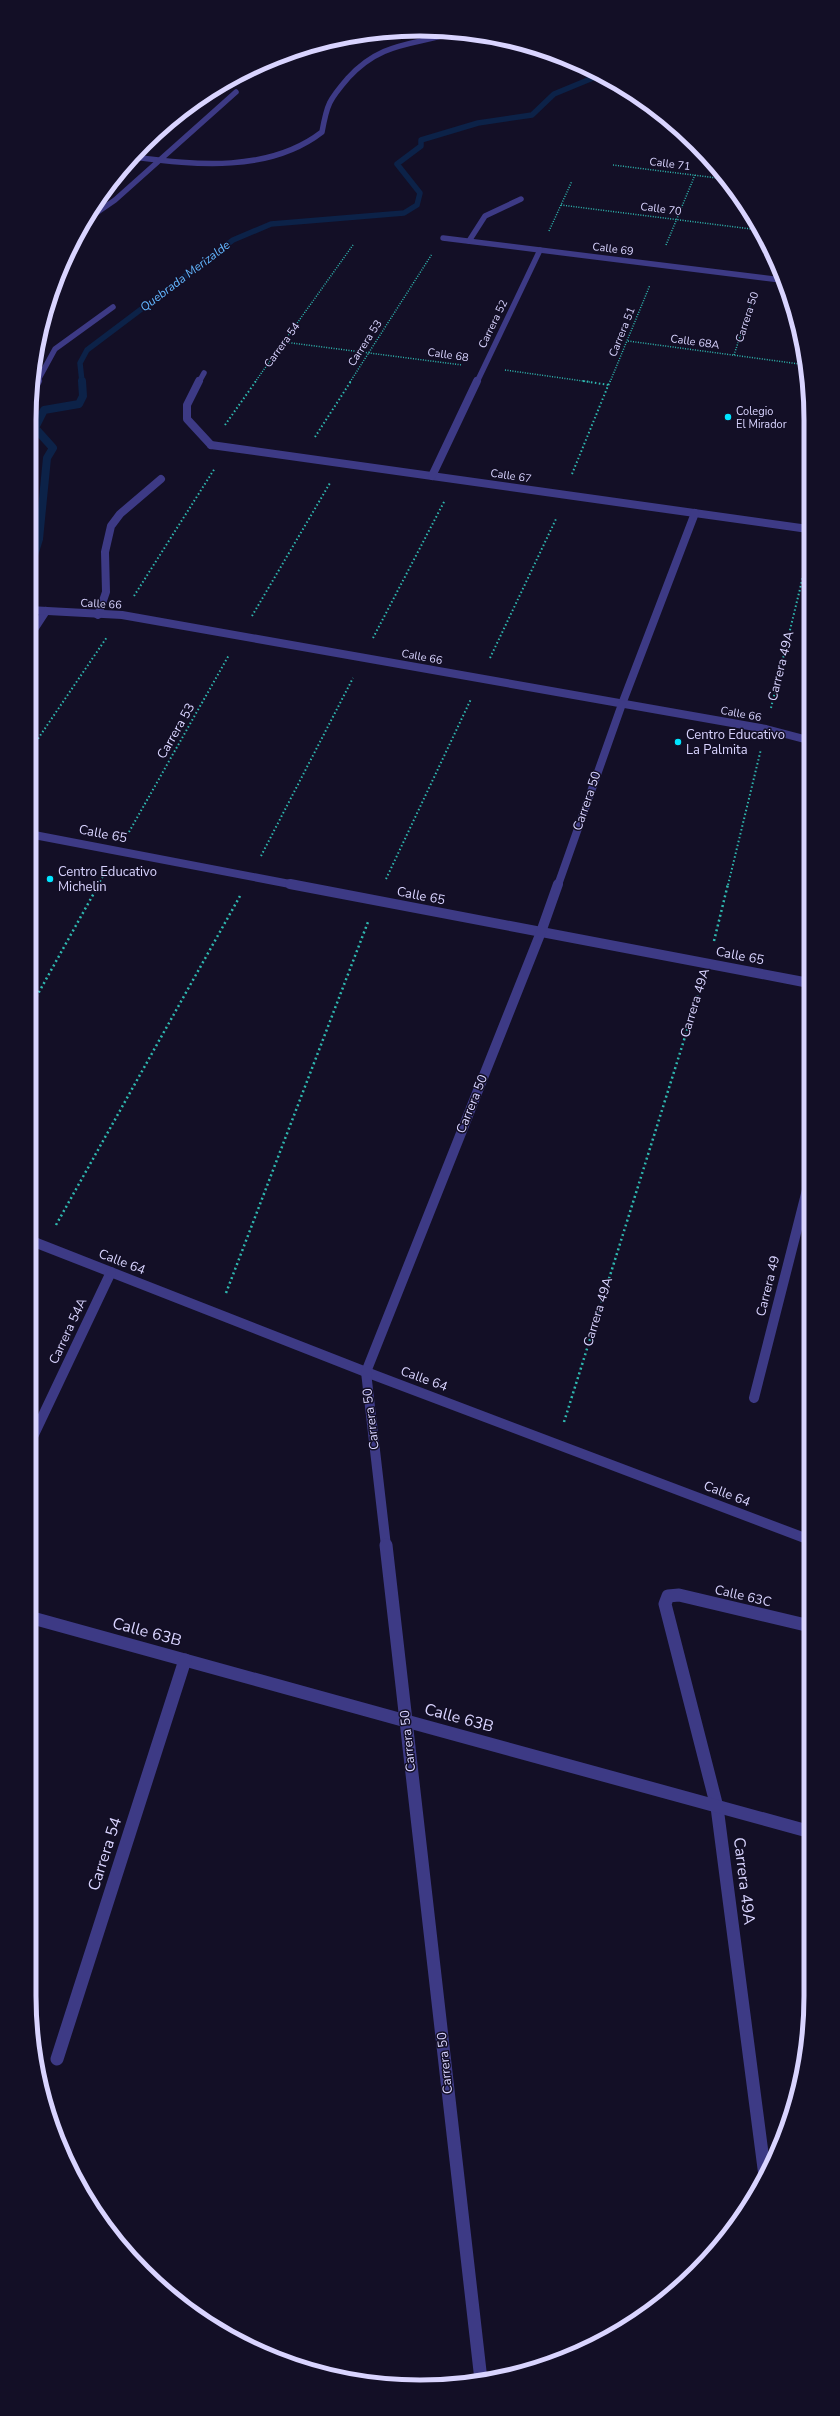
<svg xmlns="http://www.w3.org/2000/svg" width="840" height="2416" font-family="'Nunito Sans',sans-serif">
  <rect width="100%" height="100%" fill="#130f26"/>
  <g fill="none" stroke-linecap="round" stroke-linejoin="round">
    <path stroke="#0c2248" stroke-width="5.5" d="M 82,382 L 80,363 L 87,350 L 233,240 L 271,224 L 404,213 L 417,205 L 420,193 L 397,164 L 421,146 L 421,140 L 478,123 L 532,115 L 554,94 L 600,75"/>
    <path stroke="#0c2248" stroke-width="8" d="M 29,571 L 39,539 L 47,458 L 53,448 L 35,428 L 44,410 L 79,404 L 83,396 L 82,381"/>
    <g stroke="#2fb8b0" stroke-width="1.5" stroke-dasharray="1 1.5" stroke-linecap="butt">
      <path d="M 613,165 L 725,179"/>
      <path d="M 561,205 L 759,230"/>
      <path d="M 549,231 L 572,181"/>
      <path d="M 666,245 L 695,175"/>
      <path d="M 628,341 L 807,365"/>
      <path d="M 284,342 L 462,365"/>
      <path d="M 734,355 L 753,297"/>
      <path d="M 505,370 L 590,382"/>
      <path d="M 255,382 L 353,245"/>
      <path d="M 350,382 L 432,254"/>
      <path d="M 610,382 L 650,285"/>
    </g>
    <g stroke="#2fb8b0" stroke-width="2" stroke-dasharray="1.5 2.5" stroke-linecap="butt">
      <path d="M 583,381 L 609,385"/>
      <path d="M 225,425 L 256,381"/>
      <path d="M 315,437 L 351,381"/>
      <path d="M 572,474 L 610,381"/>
      <path d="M 134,596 L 215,468"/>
      <path d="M 252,616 L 330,483"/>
      <path d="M 373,638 L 445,500"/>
      <path d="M 490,658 L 556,519"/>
      <path d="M 771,708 L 808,556"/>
      <path d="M 29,752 L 107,637"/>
      <path d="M 129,832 L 229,655"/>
      <path d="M 261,856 L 353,678"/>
      <path d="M 386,879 L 471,699"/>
      <path d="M 98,885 L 106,871"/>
      <path d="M 728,885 L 761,749"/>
    </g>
    <g stroke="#2fb8b0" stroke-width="2.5" stroke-dasharray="2 3" stroke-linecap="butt">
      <path d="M 714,941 L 728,884"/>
      <path d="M 29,1010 L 99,884"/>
      <path d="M 56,1225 L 240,896"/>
      <path d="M 226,1293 L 368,922"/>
      <path d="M 564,1422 L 701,986"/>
    </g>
    <g stroke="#3d3a85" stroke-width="5.5">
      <path d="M 469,241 L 485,216 L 521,199"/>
      <path d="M 199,382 L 204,373"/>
    </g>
    <g stroke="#3d3a85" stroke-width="8">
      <path d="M 199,381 L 187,405 L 187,419 L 211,445"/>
      <path d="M 98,615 L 106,592 L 105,552 L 111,526 L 120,514 L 161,479"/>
    </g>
    <g stroke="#3d3a85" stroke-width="5.5">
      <path d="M 133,157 C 196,165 269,173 322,132 C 327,104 329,100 348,78 C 382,41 412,46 456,32"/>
      <path d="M 86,220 L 115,200 L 236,92"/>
      <path d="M 443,238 L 781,280"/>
      <path d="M 37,382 L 55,349 L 113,307"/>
      <path d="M 477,382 L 540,250"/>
    </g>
    <g stroke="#3d3a85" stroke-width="8">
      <path d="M 33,390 L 38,381"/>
      <path d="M 211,445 L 808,529"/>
      <path d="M 432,476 L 477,381"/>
      <path d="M 29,637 L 46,611"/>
      <path d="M 622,704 L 695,513"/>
      <path d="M 29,834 L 295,885"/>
    </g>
    <g stroke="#3d3a85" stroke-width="10">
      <path d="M 290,884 L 809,983"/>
      <path d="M 29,1240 L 366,1372 L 810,1540"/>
      <path d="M 754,1398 L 809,1182"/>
      <path d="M 29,1445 L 111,1272"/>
    </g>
    <g stroke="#3d3a85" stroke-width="13">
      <path d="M 29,1617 L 406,1721"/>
      <path d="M 57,2059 L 185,1660"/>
      <path d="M 765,2176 L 717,1807 L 665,1604 L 668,1596 L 679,1595 L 810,1626"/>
    </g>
    <g stroke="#3d3a85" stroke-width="8">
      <path d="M 29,610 L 122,615 L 766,729 L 808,740"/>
      <path d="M 558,885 L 622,704"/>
    </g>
    <path stroke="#3d3a85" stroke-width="10" d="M 386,1546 L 366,1372 L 541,932 L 558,884"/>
    <g stroke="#3d3a85" stroke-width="13">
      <path d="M 386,1545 L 481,2380"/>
      <path d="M 406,1721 L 811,1832"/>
    </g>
  </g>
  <path fill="#312854" d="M 540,50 L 584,68 L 540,55 Z"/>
  <g fill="#00e5ff" stroke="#130f26" stroke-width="1.5">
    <circle cx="728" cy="417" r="4"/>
    <circle cx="678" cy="742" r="4"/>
    <circle cx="50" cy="879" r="4"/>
  </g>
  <g text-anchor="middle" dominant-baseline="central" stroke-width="3" stroke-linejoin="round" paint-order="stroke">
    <g font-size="11" fill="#d9d4ff" stroke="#130f26">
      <text transform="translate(670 164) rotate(7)">Calle 71</text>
      <text transform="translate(661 209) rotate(7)">Calle 70</text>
      <text transform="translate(613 249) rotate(7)">Calle 69</text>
      <text transform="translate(747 317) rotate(-72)">Carrera 50</text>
      <text transform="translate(493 324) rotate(-64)">Carrera 52</text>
      <text transform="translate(622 332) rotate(-68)">Carrera 51</text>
      <text transform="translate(695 342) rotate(8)">Calle 68A</text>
      <text transform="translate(365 343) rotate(-57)">Carrera 53</text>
      <text transform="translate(282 345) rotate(-54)">Carrera 54</text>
      <text transform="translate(448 355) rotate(8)">Calle 68</text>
      <text transform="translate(511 476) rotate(8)">Calle 67</text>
      <text transform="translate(101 604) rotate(3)">Calle 66</text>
      <text transform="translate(422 657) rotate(10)">Calle 66</text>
      <text transform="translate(741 714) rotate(10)">Calle 66</text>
    </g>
    <g font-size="11" fill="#d9d4ff" stroke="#130f26" text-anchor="start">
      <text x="736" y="411">Colegio<tspan x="736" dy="13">El Mirador</tspan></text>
    </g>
    <g font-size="12" font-style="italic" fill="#62b6ff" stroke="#130f26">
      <text transform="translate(185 276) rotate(-37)">Quebrada Merizalde</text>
    </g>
    <g font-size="13" fill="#d9d4ff" stroke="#130f26">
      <text transform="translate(781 666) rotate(-76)">Carrera 49A</text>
      <text transform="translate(176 731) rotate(-60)">Carrera 53</text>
      <text transform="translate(587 801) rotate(-71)">Carrera 50</text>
      <text transform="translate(103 834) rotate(11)">Calle 65</text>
      <text transform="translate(421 896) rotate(11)">Calle 65</text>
      <text transform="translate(740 956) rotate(11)">Calle 65</text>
      <text transform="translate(695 1003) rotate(-73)">Carrera 49A</text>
      <text transform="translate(472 1104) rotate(-68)">Carrera 50</text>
      <text transform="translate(122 1262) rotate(21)">Calle 64</text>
      <text transform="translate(768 1286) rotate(-76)">Carrera 49</text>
      <text transform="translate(598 1312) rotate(-73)">Carrera 49A</text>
      <text transform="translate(68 1331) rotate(-65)">Carrera 54A</text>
      <text transform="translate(424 1379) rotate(20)">Calle 64</text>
      <text transform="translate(371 1419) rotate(-97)">Carrera 50</text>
      <text transform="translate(727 1494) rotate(21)">Calle 64</text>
      <text transform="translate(743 1596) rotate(13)">Calle 63C</text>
      <text transform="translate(408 1741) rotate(-96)">Carrera 50</text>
      <text transform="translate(445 2063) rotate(-96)">Carrera 50</text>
    </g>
    <g font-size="13" fill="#d9d4ff" stroke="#130f26" text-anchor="start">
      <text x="686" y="735">Centro Educativo<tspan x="686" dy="15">La Palmita</tspan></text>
      <text x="58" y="872">Centro Educativo<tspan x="58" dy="15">Michelin</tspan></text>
    </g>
    <g font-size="16" fill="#d9d4ff" stroke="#130f26">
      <text transform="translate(147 1632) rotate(15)">Calle 63B</text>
      <text transform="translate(459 1718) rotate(15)">Calle 63B</text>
      <text transform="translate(105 1854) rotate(-72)">Carrera 54</text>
      <text transform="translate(744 1881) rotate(83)">Carrera 49A</text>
    </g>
  </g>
  <path d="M0 0H840V2416H0ZM420 36H420A384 384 0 0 1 804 420V1996A384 384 0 0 1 420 2380H420A384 384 0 0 1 36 1996V420A384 384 0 0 1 420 36Z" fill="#130f26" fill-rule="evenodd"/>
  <path fill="none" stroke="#d9d4ff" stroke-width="5" d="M420 36H420A384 384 0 0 1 804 420V1996A384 384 0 0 1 420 2380H420A384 384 0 0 1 36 1996V420A384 384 0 0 1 420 36Z"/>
</svg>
